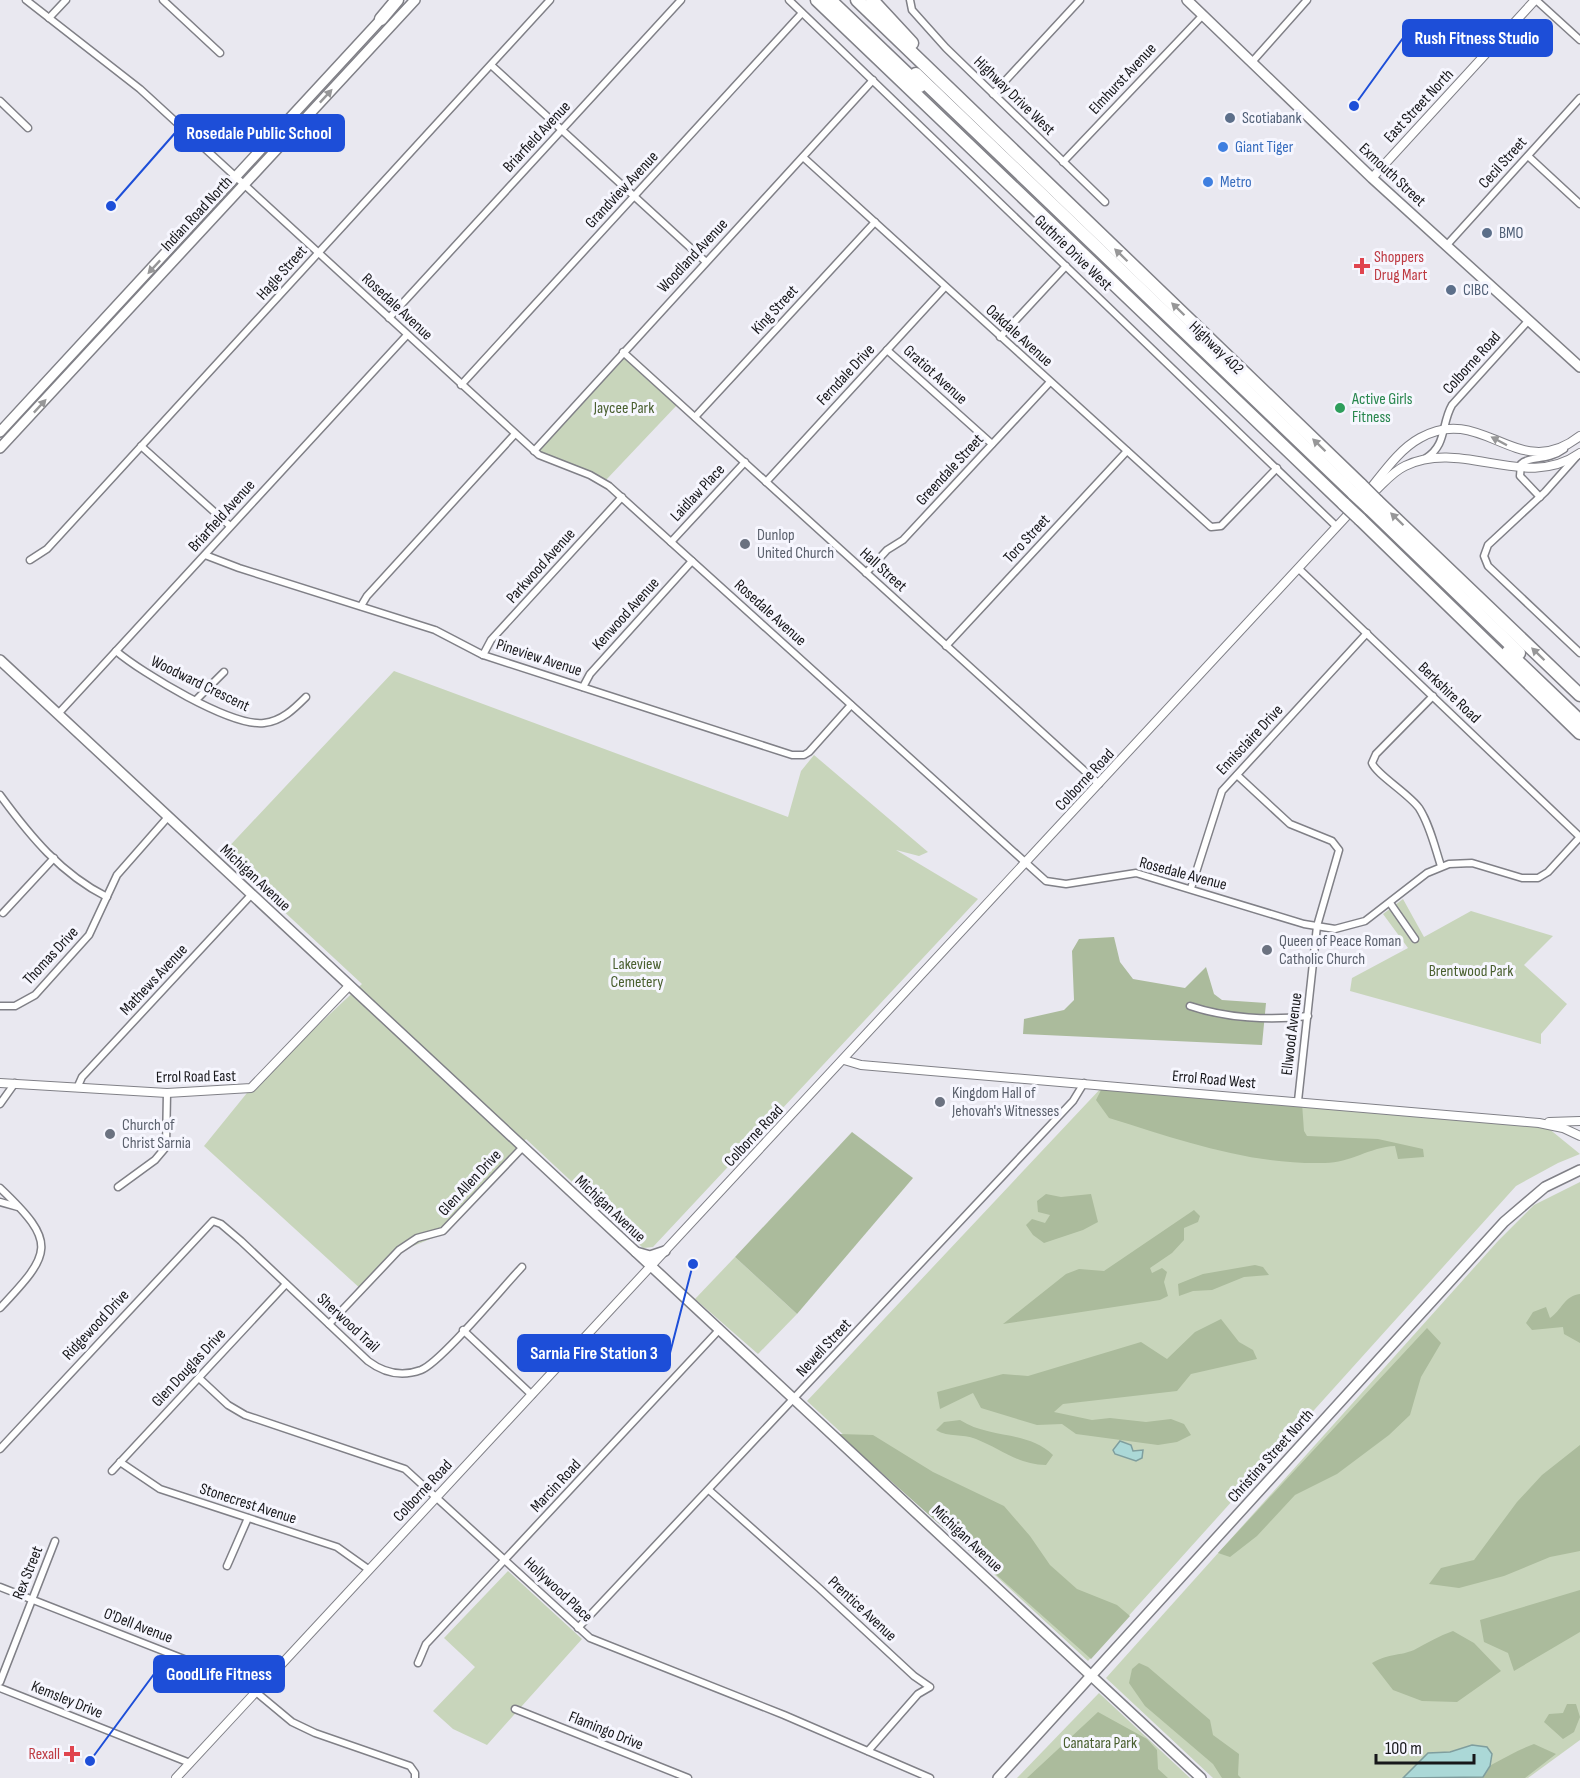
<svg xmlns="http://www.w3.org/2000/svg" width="1580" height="1778" font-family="'Sofia Sans Condensed',sans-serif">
  <rect width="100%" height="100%" fill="#e9e8f0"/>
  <g fill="#c8d5bb">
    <path d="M 622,355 L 677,405 L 605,481 L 537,451 Z"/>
    <path d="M 394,671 L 788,817 L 801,771 L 814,755 L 928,852 L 919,856 L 896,850 L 978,899 L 653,1247 L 643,1248 L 526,1139 L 455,1219 L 435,1237 L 401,1251 L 363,1291 L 204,1146 L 251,1088 L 362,984 L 222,854 Z"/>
    <path d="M 1403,899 L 1424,937 L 1471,911 L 1553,936 L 1524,965 L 1567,1004 L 1541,1034 L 1541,1044 L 1350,991 L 1352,978 L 1408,948 L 1383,914 Z"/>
    <path d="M 1103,1086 L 1302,1103 L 1548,1128 L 1580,1154 L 1558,1163 L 1516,1186 L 1088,1661 L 807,1401 Z"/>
    <path d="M 1580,1182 L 1580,1740 L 1528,1778 L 1213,1778 L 1106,1678 L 1498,1241 L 1534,1205 Z"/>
    <path d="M 735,1257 L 797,1314 L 758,1354 L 695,1299 Z"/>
    <path d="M 508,1571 L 582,1639 L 487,1745 L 453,1729 L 433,1711 L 475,1667 L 444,1638 Z"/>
    <path d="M 1099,1693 L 1190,1778 L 1017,1778 Z"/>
  </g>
  <g fill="#abbb9c">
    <path d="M 1114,937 L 1120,962 L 1133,979 L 1185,988 L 1206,967 L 1214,994 L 1222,1000 L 1266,1003 L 1262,1045 L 1023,1034 L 1024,1019 L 1064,1010 L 1074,1000 L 1072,951 L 1079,939 Z"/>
    <path d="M 1103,1086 L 1302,1103 L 1304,1131 L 1307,1136 L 1378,1139 L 1423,1149 L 1424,1157 L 1398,1159 L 1395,1146 C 1370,1147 1350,1163 1325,1163 C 1249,1165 1180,1140 1109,1118 L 1096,1100 Z"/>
    <path d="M 852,1132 L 913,1178 L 797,1314 L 735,1257 Z"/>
    <path d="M 1046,1194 L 1061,1197 L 1091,1194 L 1098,1222 L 1083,1230 L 1044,1243 L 1033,1235 L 1026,1225 L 1032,1219 L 1045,1223 L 1050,1215 L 1038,1212 L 1037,1201 Z"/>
    <path d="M 1194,1210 L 1200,1216 L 1198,1222 L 1184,1228 L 1184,1240 L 1172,1253 L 1150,1268 L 1152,1273 L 1162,1268 L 1167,1272 L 1164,1282 L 1168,1296 L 1160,1300 L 1003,1324 L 1066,1274 L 1079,1269 L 1104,1271 Z"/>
    <path d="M 1255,1265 L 1263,1267 L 1269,1275 L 1244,1277 L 1212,1290 L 1193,1291 L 1179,1296 L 1178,1284 L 1203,1274 Z"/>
    <path d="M 1580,1294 L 1580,1343 L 1564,1334 L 1563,1327 L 1532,1330 L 1526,1323 L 1533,1312 L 1546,1307 L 1550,1318 C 1562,1310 1564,1296 1580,1294 Z"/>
    <path d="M 1221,1319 L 1239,1342 L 1253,1350 L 1257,1359 L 1191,1374 L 1177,1391 L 1063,1404 L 1054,1412 L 1092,1420 L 1110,1418 L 1146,1422 L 1171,1419 L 1184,1424 L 1191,1435 L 1177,1442 L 1158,1445 L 1076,1434 L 1062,1424 L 1037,1425 L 981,1408 L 973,1393 L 940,1409 L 937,1392 L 1003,1374 L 1028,1376 L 1141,1342 L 1167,1359 L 1195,1332 Z"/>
    <path d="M 1427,1328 L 1441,1343 L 1421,1377 L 1410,1415 L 1389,1435 L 1337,1474 L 1295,1495 L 1257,1536 L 1230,1557 L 1218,1553 Z"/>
    <path d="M 960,1420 C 989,1439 1027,1430 1053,1455 L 1046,1465 C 1019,1465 1001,1449 976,1439 C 962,1433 949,1438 936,1430 L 944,1422 Z"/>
    <path d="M 838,1434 L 873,1435 L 933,1472 L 1004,1506 L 1030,1536 L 1050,1565 L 1077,1589 L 1117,1605 L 1130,1616 L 1091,1659 Z"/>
    <path d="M 1580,1445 L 1580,1551 L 1550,1557 L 1504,1576 L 1459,1588 L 1429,1584 L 1441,1568 L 1474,1560 L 1517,1502 L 1542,1475 Z"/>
    <path d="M 1580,1590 L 1580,1632 L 1514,1671 L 1508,1653 L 1484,1642 L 1480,1620 Z"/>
    <path d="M 1453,1631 L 1474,1643 L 1501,1671 L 1457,1702 L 1422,1701 L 1393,1690 L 1372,1663 C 1390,1653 1400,1656 1414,1650 C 1427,1643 1439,1636 1453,1631 Z"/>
    <path d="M 1139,1663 L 1148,1667 L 1210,1720 L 1213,1735 L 1239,1754 L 1238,1775 L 1241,1778 L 1222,1778 L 1213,1764 L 1145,1706 L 1129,1683 L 1132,1669 Z"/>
    <path d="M 1567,1704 L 1576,1704 L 1580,1717 L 1574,1732 L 1563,1739 L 1544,1722 L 1549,1714 L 1563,1713 Z"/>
    <path d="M 1098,1712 L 1147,1739 L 1157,1750 L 1158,1769 L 1168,1778 L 1027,1778 Z"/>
    <path d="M 1534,1744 L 1556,1754 L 1525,1778 L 1464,1778 C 1489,1768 1509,1753 1534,1744 Z"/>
  </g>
  <g fill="#abd8d7" stroke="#7f9e9e" stroke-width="1.5">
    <path d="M 1120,1441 L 1131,1445 L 1133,1451 L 1143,1450 L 1142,1458 L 1136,1461 L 1115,1454 L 1113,1450 Z"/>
    <path d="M 1472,1745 L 1487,1747 L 1492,1754 L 1490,1766 L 1483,1777 L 1403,1778 L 1428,1753 L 1450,1752 Z"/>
  </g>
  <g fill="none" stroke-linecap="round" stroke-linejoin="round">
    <defs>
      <g id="minor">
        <path d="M 26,0 L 140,89 L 539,455 L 590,475 L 609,486 L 1046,881 L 1066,884 L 1136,873 L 1304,924 L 1335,929 L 1365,921 L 1427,873 L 1449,864 L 1472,863 L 1522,878 L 1538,878 L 1548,872 L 1580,837"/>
        <path d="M 163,0 L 220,53"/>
        <path d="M 789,0 L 1337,527"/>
        <path d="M 910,0 L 912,10 L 946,48 L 1105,202"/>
        <path d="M 1536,0 L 1580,40"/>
        <path d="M 49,18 L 66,0"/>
        <path d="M 1252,62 L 1307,0"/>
        <path d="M 491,65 L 706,262"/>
        <path d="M 993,94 L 1080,0"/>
        <path d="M 0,101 L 28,128"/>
        <path d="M 1528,156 L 1580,204"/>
        <path d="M 803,157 L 1211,527 L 1221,526 L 1277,468"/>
        <path d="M 1063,162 L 1203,15"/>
        <path d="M 1446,246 L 1580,98"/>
        <path d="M 389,318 L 681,0"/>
        <path d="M 1000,337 L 1066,266"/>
        <path d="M 887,350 L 992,444"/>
        <path d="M 623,352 L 1099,784"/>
        <path d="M 461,385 L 802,13"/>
        <path d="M 695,417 L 875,222"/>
        <path d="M 141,446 L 230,526"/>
        <path d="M 534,451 L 873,80"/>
        <path d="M 1577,456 L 1545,492 L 1488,545 L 1484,556 L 1488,566 L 1580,653"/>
        <path d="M 1426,458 C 1447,445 1441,424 1452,405 L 1529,320"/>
        <path d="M 766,482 L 945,287"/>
        <path d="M 1540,497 L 1520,476 L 1521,464 C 1529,456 1548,461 1564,449"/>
        <path d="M 671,542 L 745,462"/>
        <path d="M 205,555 L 239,568 L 435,630 L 483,655 L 792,755 L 804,755 L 809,752 L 851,705"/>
        <path d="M 30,560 L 47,549 L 550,0"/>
        <path d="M 1299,569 L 1580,837"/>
        <path d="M 866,573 L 887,550 L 903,540 L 1050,382"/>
        <path d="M 361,606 L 367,596 L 515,434"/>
        <path d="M 946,646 L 1127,451"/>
        <path d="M 116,651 C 142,673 231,727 264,723 C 282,721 294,709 306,697"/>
        <path d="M 483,655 L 491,640 L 622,497"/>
        <path d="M 583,687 L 590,674 L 692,561"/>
        <path d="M 1433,696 L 1376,754 L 1372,763 C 1376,774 1409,794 1419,808 C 1430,825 1435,848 1441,866"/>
        <path d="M 197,699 L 224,672"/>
        <path d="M 58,714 L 407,335"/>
        <path d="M 1237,775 L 1290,824 L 1332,841 L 1339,850 L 1317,926 L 1298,1101"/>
        <path d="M 0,795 C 30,836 61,874 107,897"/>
        <path d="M 1191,888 L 1222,791 L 1367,633"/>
        <path d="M 1390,903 L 1415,939"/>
        <path d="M 3,913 L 54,858"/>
        <path d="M 0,1006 L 15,1006 L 35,995 L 89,935 L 117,875 L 168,817"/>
        <path d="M 1190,1006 C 1226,1018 1270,1021 1308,1016"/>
        <path d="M 78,1086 L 82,1077 L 252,894"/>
        <path d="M 0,1104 L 15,1083"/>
        <path d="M 118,1187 L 155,1160 L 166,1147 L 167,1093"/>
        <path d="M 0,1188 C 58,1243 52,1253 0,1308"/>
        <path d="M 0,1202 L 18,1207"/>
        <path d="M 329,1324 L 399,1250 L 417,1238 L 443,1231 L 522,1148"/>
        <path d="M 463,1330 L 532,1395"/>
        <path d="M 199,1378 L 228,1405 L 245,1415 L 405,1469 L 590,1638 L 784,1715 L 930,1778"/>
        <path d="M 0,1449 L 213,1221 L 221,1224 L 241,1241 L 368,1361 C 384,1373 402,1377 421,1370 C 441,1362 503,1287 522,1267"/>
        <path d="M 120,1462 L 160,1489 L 337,1547 L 368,1569"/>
        <path d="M 112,1471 L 286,1284"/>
        <path d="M 709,1490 L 819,1588 L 914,1676 L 930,1687 L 918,1694 L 868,1751"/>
        <path d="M 227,1566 L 248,1518"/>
        <path d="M 0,1587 L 245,1683 L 292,1722 L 315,1733 L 410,1766 L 415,1773 L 415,1778"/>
        <path d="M 578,1628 L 1073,1101 L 1084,1083"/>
        <path d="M 418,1663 L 426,1644 L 719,1330"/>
        <path d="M 0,1682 L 55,1541"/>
        <path d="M 0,1688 L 190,1763"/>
        <path d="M 515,1709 L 688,1778"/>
      </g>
      <g id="tertiary">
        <path d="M 1372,178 L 1535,0"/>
        <path d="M 1373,493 C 1383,484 1392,472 1405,466 C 1463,438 1525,492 1580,453"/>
        <path d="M 1366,494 C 1382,475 1398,450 1420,438 C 1483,402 1518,485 1580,436"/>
        <path d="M 844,1060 L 861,1065 L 1539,1123 L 1563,1128 L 1580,1136"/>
        <path d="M 0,1083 L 167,1093 L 251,1088 L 348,987"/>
        <path d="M 1549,1122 L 1580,1121"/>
        <path d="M 176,1778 L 1354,508"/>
      </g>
      <g id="secondary">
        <path d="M 1187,0 L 1372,178 L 1580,367"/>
        <path d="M 0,432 L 385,15"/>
        <path d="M 0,448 L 415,0"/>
        <path d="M 0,660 L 1201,1778"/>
        <path d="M 636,1252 L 650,1256 L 665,1251"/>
        <path d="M 998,1778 L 1504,1222 L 1545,1187 L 1580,1170"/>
      </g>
      <g id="motorway">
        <path d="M 817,0 L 1344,504"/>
        <path d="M 830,0 L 920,86"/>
        <path d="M 857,0 L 1361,485"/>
        <path d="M 872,0 L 912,43"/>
        <path d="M 381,19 L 397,0"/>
        <path d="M 916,74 L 1354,494"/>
        <path d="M 1377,501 L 1580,695"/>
        <path d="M 1369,508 L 1519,653"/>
        <path d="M 1360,519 L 1580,733"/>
        <path d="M 1508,652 L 1580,721"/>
      </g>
    </defs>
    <use href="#minor" stroke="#808087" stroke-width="9"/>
    <use href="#tertiary" stroke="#808087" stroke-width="10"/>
    <use href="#secondary" stroke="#808087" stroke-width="12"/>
    <use href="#motorway" stroke="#808087" stroke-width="15"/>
    <use href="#minor" stroke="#fff" stroke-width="6"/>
    <use href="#tertiary" stroke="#fff" stroke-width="8"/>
    <use href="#secondary" stroke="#fff" stroke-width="9"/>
    <use href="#motorway" stroke="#fff" stroke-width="12"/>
    <defs>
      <g id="motorway-bridge">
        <path d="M 1361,485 L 1377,501"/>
        <path d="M 1354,494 L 1369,508"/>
        <path d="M 1344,504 L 1360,519"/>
      </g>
    </defs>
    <use href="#motorway-bridge" stroke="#808087" stroke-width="15" stroke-linecap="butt"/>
    <use href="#motorway-bridge" stroke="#fff" stroke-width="12"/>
  </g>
  <defs><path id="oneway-solid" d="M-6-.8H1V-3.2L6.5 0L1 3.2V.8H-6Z" transform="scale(1.5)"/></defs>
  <g fill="#979798">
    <use href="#oneway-solid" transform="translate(326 96) rotate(-47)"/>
    <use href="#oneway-solid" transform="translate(1121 255) rotate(-136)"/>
    <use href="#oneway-solid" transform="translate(154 267) rotate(133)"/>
    <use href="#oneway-solid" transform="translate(1178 309) rotate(-136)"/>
    <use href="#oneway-solid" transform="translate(40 406) rotate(-47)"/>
    <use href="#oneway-solid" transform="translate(1499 441) rotate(-152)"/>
    <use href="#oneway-solid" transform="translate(1319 445) rotate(-136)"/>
    <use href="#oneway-solid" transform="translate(1397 519) rotate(-136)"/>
    <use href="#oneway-solid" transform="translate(1538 654) rotate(-136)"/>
  </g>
  <g fill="#5c6f8a" stroke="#f6f6fe" stroke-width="2">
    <circle cx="1230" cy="118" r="6"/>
    <circle cx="1487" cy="233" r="6"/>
    <circle cx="1451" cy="290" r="6"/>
  </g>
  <g fill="#3f7fe0" stroke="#f6f6fe" stroke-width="2">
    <circle cx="1223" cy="147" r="6"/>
    <circle cx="1208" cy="182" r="6"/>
  </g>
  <g fill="#e0444e" stroke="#f6f6fe" stroke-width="2">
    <path d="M1359 257h6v6h6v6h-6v6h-6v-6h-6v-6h6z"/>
    <path d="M69 1745h6v6h6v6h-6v6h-6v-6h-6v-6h6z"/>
  </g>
  <circle fill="#2e9e5b" stroke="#f6f6fe" stroke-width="2" cx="1340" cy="408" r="6"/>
  <g fill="#6b7280" stroke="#f6f6fe" stroke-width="2">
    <circle cx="745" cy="544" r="6"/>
    <circle cx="1267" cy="950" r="6"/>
    <circle cx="940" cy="1102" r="6"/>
    <circle cx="110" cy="1134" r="6"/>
  </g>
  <g text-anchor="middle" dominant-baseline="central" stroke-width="6" stroke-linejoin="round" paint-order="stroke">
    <g font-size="16" fill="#17171a" stroke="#f6f6fe">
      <text transform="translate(1123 79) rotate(-47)">Elmhurst Avenue</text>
      <text transform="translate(1014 96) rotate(44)">Highway Drive West</text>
      <text transform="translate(1419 106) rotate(-47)">East Street North</text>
      <text transform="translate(537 137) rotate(-47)">Briarfield Avenue</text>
      <text transform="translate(1503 163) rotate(-48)">Cecil Street</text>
      <text transform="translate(1392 175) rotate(43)">Exmouth Street</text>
      <text transform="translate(622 190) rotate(-47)">Grandview Avenue</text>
      <text transform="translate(197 214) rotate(-47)">Indian Road North</text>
      <text transform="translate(1073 253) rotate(44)">Guthrie Drive West</text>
      <text transform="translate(693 256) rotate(-47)">Woodland Avenue</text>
      <text transform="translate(282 273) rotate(-48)">Hagle Street</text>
      <text transform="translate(397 307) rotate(43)">Rosedale Avenue</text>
      <text transform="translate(775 310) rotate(-47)">King Street</text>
      <text transform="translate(1019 336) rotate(42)">Oakdale Avenue</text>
      <text transform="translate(1216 348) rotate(44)">Highway 402</text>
      <text transform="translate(1472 363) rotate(-48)">Colborne Road</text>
      <text transform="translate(846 375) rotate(-47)">Ferndale Drive</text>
      <text transform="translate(935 375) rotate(42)">Gratiot Avenue</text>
      <text transform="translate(950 470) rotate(-47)">Greendale Street</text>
      <text transform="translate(698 493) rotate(-47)">Laidlaw Place</text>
      <text transform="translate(222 516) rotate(-48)">Briarfield Avenue</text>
      <text transform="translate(1027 539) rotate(-47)">Toro Street</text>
      <text transform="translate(541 566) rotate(-48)">Parkwood Avenue</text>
      <text transform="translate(883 570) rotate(42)">Hall Street</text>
      <text transform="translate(770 613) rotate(42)">Rosedale Avenue</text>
      <text transform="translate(626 614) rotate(-48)">Kenwood Avenue</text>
      <text transform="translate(539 658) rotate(18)">Pineview Avenue</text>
      <text transform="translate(200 684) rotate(26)">Woodward Crescent</text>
      <text transform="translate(1449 693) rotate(44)">Berkshire Road</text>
      <text transform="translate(1250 740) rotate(-47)">Ennisclaire Drive</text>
      <text transform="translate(1085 780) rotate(-47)">Colborne Road</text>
      <text transform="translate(1183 874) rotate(15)">Rosedale Avenue</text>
      <text transform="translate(255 878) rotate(43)">Michigan Avenue</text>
      <text transform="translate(51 956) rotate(-47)">Thomas Drive</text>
      <text transform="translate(154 980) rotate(-47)">Mathews Avenue</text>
      <text transform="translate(1292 1034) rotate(-83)">Ellwood Avenue</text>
      <text transform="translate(196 1077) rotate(-1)">Errol Road East</text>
      <text transform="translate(1214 1080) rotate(5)">Errol Road West</text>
      <text transform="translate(754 1136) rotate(-47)">Colborne Road</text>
      <text transform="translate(470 1183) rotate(-47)">Glen Allen Drive</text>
      <text transform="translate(610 1209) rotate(43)">Michigan Avenue</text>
      <text transform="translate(348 1323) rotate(43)">Sherwood Trail</text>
      <text transform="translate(96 1325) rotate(-47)">Ridgewood Drive</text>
      <text transform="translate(824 1348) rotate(-47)">Newell Street</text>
      <text transform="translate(189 1368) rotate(-47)">Glen Douglas Drive</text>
      <text transform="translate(1271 1456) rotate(-48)">Christina Street North</text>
      <text transform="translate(556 1486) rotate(-47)">Marcin Road</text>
      <text transform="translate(423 1491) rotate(-47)">Colborne Road</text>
      <text transform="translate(248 1504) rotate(18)">Stonecrest Avenue</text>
      <text transform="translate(967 1539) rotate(43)">Michigan Avenue</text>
      <text transform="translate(28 1573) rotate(-68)">Rex Street</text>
      <text transform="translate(558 1590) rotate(43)">Hollywood Place</text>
      <text transform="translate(862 1609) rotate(43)">Prentice Avenue</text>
      <text transform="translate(138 1626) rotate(21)">O'Dell Avenue</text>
      <text transform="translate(67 1700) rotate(22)">Kemsley Drive</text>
      <text transform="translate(606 1731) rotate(22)">Flamingo Drive</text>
    </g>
    <g font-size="16" fill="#4e5e75" stroke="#f6f6fe" text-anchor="start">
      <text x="1242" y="118">Scotiabank</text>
      <text x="1499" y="233">BMO</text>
      <text x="1463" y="290">CIBC</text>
    </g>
    <g font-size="16" fill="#366cbe" stroke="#f6f6fe" text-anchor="start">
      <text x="1235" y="147">Giant Tiger</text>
      <text x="1220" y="182">Metro</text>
    </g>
    <g font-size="16" fill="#be3a42" stroke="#f6f6fe" text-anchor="start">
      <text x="1374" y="257">Shoppers<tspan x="1374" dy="18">Drug Mart</tspan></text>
      <text x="60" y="1754" text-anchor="end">Rexall</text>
    </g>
    <g font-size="16" fill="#27864d" stroke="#f6f6fe" text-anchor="start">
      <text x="1352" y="399">Active Girls<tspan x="1352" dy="18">Fitness</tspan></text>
    </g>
    <g font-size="16" fill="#495f2f" stroke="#f6f6fe">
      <text x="624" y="408">Jaycee Park</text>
      <text x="637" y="964">Lakeview<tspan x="637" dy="18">Cemetery</tspan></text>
      <text x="1471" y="971">Brentwood Park</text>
      <text x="1100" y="1743">Canatara Park</text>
    </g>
    <g font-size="16" fill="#5b616d" stroke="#f6f6fe" text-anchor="start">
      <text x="757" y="535">Dunlop<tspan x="757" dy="18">United Church</tspan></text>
      <text x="1279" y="941">Queen of Peace Roman<tspan x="1279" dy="18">Catholic Church</tspan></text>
      <text x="952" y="1093">Kingdom Hall of<tspan x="952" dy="18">Jehovah's Witnesses</tspan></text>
      <text x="122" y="1125">Church of<tspan x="122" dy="18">Christ Sarnia</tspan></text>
    </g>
  </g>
  <path fill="none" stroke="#1d4ed8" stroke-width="2" d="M1354 106L1403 38M111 206L175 133M693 1264L670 1353M90 1761L154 1674"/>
  <g fill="#1d4ed8" stroke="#f6f6fe" stroke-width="2">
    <circle cx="1354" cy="106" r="6"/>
    <circle cx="111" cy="206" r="6"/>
    <circle cx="693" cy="1264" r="6"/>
    <circle cx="90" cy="1761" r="6"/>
  </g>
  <g fill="#1d4ed8" stroke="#1d4ed8" stroke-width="2">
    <rect x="1403" y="20" width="149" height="36" rx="6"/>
    <rect x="175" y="115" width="169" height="36" rx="6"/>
    <rect x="518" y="1335" width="152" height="36" rx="6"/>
    <rect x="154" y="1656" width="130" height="36" rx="6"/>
  </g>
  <g font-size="18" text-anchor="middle" font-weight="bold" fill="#fff">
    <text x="1477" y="44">Rush Fitness Studio</text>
    <text x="259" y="139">Rosedale Public School</text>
    <text x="594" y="1359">Sarnia Fire Station 3</text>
    <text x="219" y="1680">GoodLife Fitness</text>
  </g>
  <path d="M1376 1754v9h98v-9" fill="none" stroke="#17171a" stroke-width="3"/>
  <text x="1385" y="1754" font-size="18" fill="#17171a" stroke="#f6f6fe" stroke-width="4.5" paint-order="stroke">100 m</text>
</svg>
